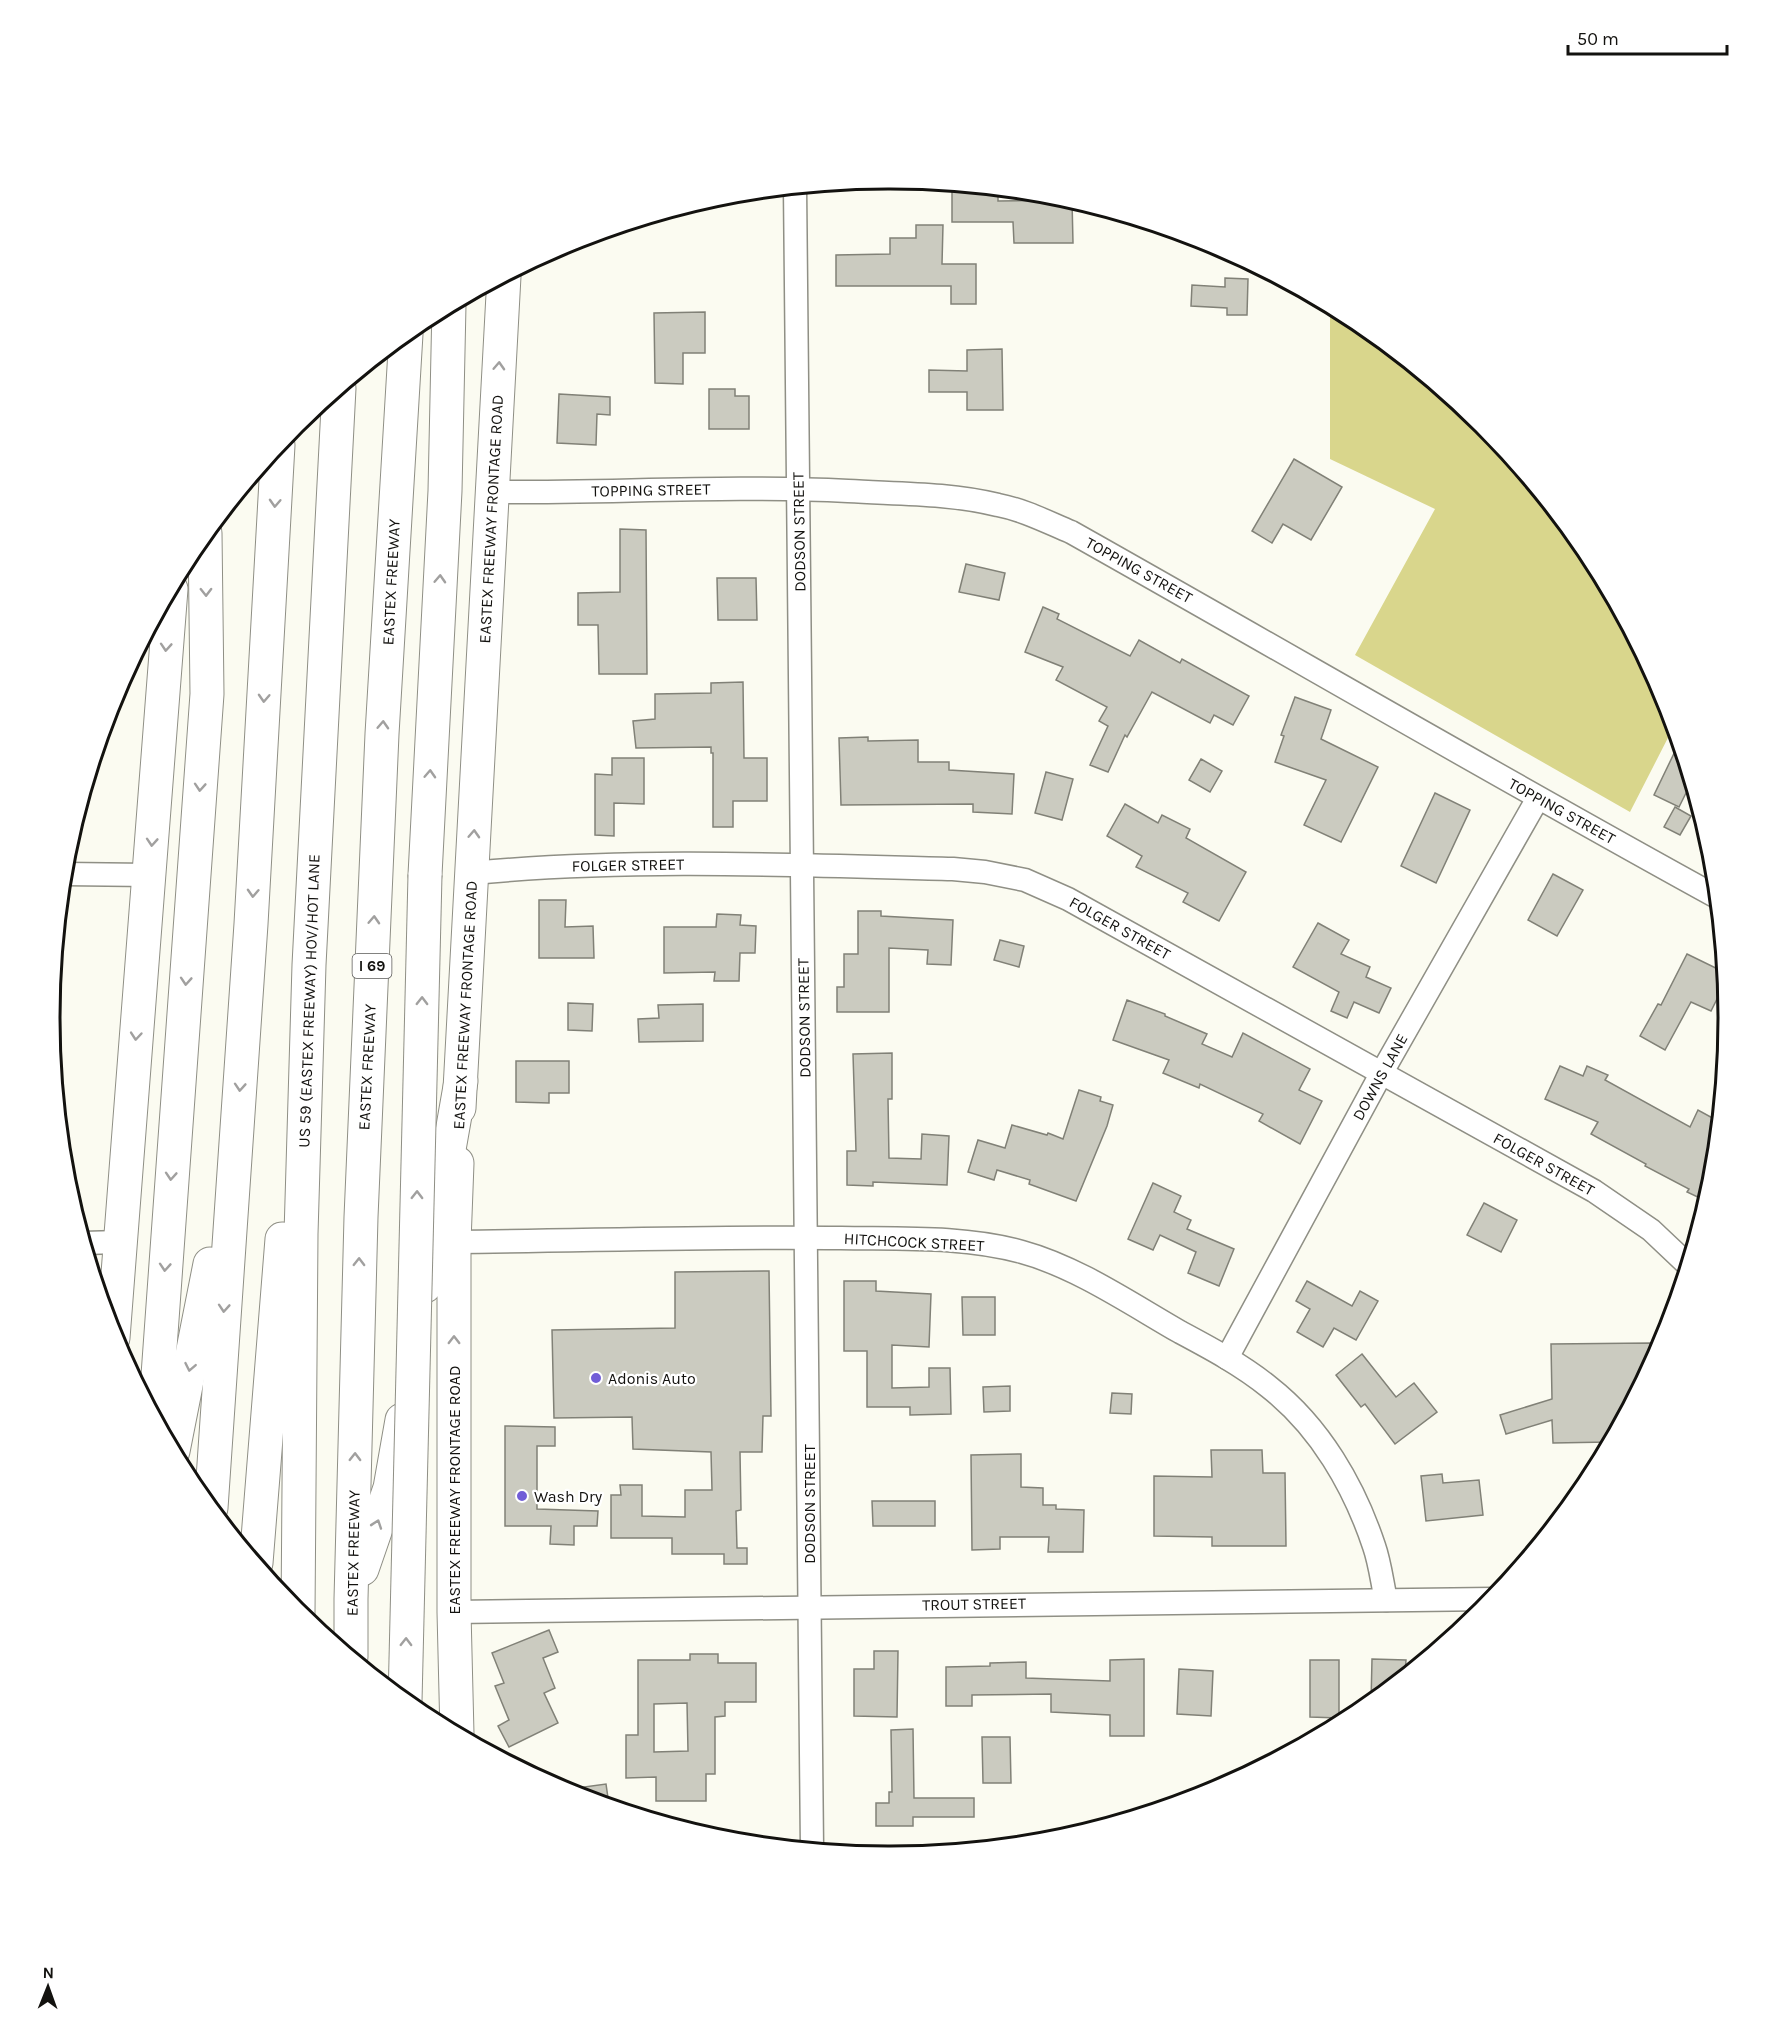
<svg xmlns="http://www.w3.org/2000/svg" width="1778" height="2035" font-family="Karla,sans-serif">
  <rect width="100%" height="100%" fill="#fbfbf1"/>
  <path fill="#d9d68c" d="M 1330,306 L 1356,320 L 1483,424 L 1587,551 L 1665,697 L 1674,726 L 1630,812 L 1355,655 L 1435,509 L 1330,459 Z"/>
  <g fill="#cbcbc0" stroke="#818177" stroke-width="1.5" fill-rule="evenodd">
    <path d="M 952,184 L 998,189 L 998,201 L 1072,200 L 1073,243 L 1014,243 L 1013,222 L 952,222 Z"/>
    <path d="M 916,225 L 943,225 L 942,264 L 976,264 L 976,304 L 951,304 L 951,286 L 836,286 L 836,255 L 890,254 L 890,238 L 916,238 Z"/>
    <path d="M 1225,278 L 1248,279 L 1247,315 L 1227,315 L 1227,308 L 1191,306 L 1192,285 L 1225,287 Z"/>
    <path d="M 705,312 L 705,353 L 683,353 L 683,384 L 655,383 L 654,313 Z"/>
    <path d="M 1002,349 L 1003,410 L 967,410 L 967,392 L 929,392 L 929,370 L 967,371 L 967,350 Z"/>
    <path d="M 709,389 L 735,389 L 735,396 L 749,396 L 749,429 L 709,429 Z"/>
    <path d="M 559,394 L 610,397 L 610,415 L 597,414 L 596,445 L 557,443 Z"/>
    <path d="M 1294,459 L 1342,487 L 1311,540 L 1283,524 L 1272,543 L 1252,531 Z"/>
    <path d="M 620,529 L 646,530 L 647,674 L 599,674 L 598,625 L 578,625 L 578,593 L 620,592 Z"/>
    <path d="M 966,564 L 1005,573 L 999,600 L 959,592 Z"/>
    <path d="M 717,578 L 756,578 L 757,620 L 718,620 Z"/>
    <path d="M 1043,607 L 1059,614 L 1057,619 L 1130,656 L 1139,640 L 1180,663 L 1182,659 L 1249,696 L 1233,725 L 1214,715 L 1210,723 L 1152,692 L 1127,737 L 1125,735 L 1108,772 L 1090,765 L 1108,726 L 1099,721 L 1107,707 L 1056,680 L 1063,667 L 1025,652 Z"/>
    <path d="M 743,682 L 744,758 L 767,758 L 767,801 L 733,801 L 733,827 L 713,827 L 713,753 L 711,753 L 711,747 L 636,748 L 633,721 L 655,719 L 655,694 L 711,693 L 711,683 Z"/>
    <path d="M 1295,697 L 1331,710 L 1321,739 L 1378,767 L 1341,842 L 1304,825 L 1326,780 L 1275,762 L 1284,736 L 1281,735 Z"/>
    <path d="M 868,737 L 868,741 L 918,740 L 918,762 L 949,762 L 949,770 L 1014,774 L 1012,814 L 973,812 L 973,804 L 841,805 L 839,738 Z"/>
    <path d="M 1679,743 L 1691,783 L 1679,807 L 1654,795 Z"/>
    <path d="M 612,758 L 644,758 L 644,804 L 614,803 L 614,836 L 595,835 L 595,774 L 612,775 Z"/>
    <path d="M 1201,759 L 1222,771 L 1210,792 L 1189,780 Z"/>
    <path d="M 1046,772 L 1073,779 L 1062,820 L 1035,813 Z"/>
    <path d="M 1435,793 L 1470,810 L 1436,883 L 1401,866 Z"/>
    <path d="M 1125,804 L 1158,823 L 1162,815 L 1190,829 L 1186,838 L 1246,872 L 1219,921 L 1183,902 L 1188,893 L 1136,867 L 1142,856 L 1107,836 Z"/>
    <path d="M 1675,807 L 1691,816 L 1680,835 L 1664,827 Z"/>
    <path d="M 1553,874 L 1583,890 L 1557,936 L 1528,920 Z"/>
    <path d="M 539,900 L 566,900 L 565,927 L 593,926 L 594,958 L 539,958 Z"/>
    <path d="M 858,911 L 881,911 L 881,916 L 953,920 L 951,965 L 927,964 L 928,950 L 889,948 L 889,1012 L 837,1012 L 837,987 L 844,987 L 844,954 L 858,954 Z"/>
    <path d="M 717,914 L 741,915 L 740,925 L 756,926 L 755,953 L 740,953 L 739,981 L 714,981 L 715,972 L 664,973 L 664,927 L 716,927 Z"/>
    <path d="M 1318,923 L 1349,940 L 1341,954 L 1370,967 L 1366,977 L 1391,988 L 1379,1013 L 1354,1002 L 1347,1018 L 1331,1011 L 1339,992 L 1293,967 Z"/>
    <path d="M 1000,940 L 1024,946 L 1019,967 L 994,960 Z"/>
    <path d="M 1687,954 L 1724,972 L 1725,983 L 1711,1011 L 1691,1002 L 1665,1050 L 1640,1036 L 1658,1004 L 1661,1005 Z"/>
    <path d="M 1127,1000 L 1165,1014 L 1165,1016 L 1207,1034 L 1202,1044 L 1232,1057 L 1243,1033 L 1310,1069 L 1299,1090 L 1322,1101 L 1300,1144 L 1259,1121 L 1263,1114 L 1200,1084 L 1199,1088 L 1163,1073 L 1169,1060 L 1113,1040 Z"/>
    <path d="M 568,1003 L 593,1004 L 592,1031 L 568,1030 Z"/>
    <path d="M 703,1004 L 703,1041 L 639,1042 L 638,1019 L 659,1018 L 658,1005 Z"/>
    <path d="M 892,1053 L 892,1099 L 888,1099 L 889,1158 L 921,1159 L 922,1134 L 949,1136 L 947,1185 L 873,1182 L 873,1186 L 847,1185 L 847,1151 L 856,1151 L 853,1054 Z"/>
    <path d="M 516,1061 L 569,1061 L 569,1093 L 549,1093 L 549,1103 L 516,1102 Z"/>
    <path d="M 1560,1066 L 1583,1076 L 1587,1066 L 1608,1075 L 1605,1080 L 1690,1127 L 1698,1110 L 1718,1121 L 1712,1182 L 1704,1200 L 1687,1192 L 1689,1189 L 1645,1166 L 1646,1164 L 1591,1134 L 1598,1122 L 1545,1099 Z"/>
    <path d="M 1079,1090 L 1101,1097 L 1100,1101 L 1113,1105 L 1107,1126 L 1076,1201 L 1029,1184 L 1030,1180 L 997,1170 L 994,1180 L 968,1172 L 978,1140 L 1005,1148 L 1012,1125 L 1047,1135 L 1048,1133 L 1063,1139 Z"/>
    <path d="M 1153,1183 L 1181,1196 L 1174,1212 L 1191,1220 L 1187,1229 L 1234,1249 L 1219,1286 L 1188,1273 L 1196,1252 L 1160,1235 L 1153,1250 L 1128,1239 Z"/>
    <path d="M 1484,1203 L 1517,1220 L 1501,1252 L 1467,1235 Z"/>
    <path d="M 769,1271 L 771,1416 L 763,1416 L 762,1452 L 740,1452 L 741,1510 L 736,1511 L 737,1548 L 747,1548 L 747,1564 L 724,1564 L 724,1554 L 672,1554 L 672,1538 L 611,1538 L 611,1495 L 621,1495 L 620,1485 L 642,1485 L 642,1516 L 685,1517 L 685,1490 L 712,1490 L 711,1452 L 633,1449 L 632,1417 L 554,1418 L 552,1330 L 675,1328 L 675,1272 Z"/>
    <path d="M 844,1281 L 876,1281 L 876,1291 L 931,1294 L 929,1347 L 892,1345 L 892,1388 L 929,1387 L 929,1368 L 950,1368 L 951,1414 L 910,1415 L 910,1407 L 867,1407 L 867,1351 L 844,1351 Z"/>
    <path d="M 1307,1281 L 1352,1306 L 1360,1291 L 1378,1301 L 1356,1340 L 1334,1328 L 1323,1347 L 1297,1332 L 1310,1309 L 1296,1301 Z"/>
    <path d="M 962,1297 L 995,1297 L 995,1335 L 963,1335 Z"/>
    <path d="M 1650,1343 L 1650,1367 L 1609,1442 L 1553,1443 L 1552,1420 L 1506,1434 L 1500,1415 L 1552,1399 L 1551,1344 Z"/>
    <path d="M 1362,1354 L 1396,1397 L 1414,1383 L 1437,1412 L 1395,1444 L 1365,1404 L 1361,1407 L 1336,1375 Z"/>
    <path d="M 1010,1386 L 1010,1411 L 984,1412 L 983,1387 Z"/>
    <path d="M 1112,1393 L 1132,1394 L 1131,1414 L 1110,1413 Z"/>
    <path d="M 505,1426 L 555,1427 L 555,1446 L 537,1446 L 537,1509 L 598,1511 L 597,1526 L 574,1526 L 574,1545 L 550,1544 L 551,1526 L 505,1526 Z"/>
    <path d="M 1211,1450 L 1262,1450 L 1263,1473 L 1285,1473 L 1286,1546 L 1212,1546 L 1212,1537 L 1154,1536 L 1154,1476 L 1212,1477 Z"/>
    <path d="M 1021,1454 L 1021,1487 L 1043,1488 L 1043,1505 L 1056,1505 L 1056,1509 L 1084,1510 L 1083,1552 L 1048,1552 L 1049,1537 L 1000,1537 L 1000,1549 L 972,1550 L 971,1455 Z"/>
    <path d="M 1442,1474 L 1443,1483 L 1479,1480 L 1483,1515 L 1426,1521 L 1421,1476 Z"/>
    <path d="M 872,1501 L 935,1501 L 935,1526 L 873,1526 Z"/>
    <path d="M 549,1630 L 558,1652 L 543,1658 L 555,1688 L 544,1693 L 558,1723 L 509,1747 L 498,1726 L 509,1720 L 495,1686 L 504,1683 L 492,1653 Z"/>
    <path d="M 874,1651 L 898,1651 L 897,1717 L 854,1716 L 854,1669 L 874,1669 Z"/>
    <path d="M 690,1654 L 718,1654 L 718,1663 L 756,1663 L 756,1702 L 725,1702 L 725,1716 L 715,1717 L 715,1774 L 706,1774 L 706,1801 L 656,1801 L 656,1777 L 626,1778 L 626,1735 L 638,1735 L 638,1660 L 690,1660 ZM 687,1703 L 688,1751 L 654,1752 L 654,1704 Z"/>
    <path d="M 1144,1659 L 1144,1736 L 1110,1736 L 1110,1715 L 1051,1712 L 1051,1694 L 972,1695 L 972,1706 L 946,1706 L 946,1667 L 990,1666 L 990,1663 L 1026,1662 L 1026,1678 L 1110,1681 L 1110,1660 Z"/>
    <path d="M 1372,1659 L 1406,1660 L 1405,1674 L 1371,1703 Z"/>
    <path d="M 1310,1660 L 1339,1660 L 1339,1718 L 1310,1717 Z"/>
    <path d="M 1179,1669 L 1213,1671 L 1211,1716 L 1177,1714 Z"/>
    <path d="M 913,1729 L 914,1798 L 974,1798 L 974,1817 L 913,1817 L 913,1826 L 876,1826 L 876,1803 L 889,1803 L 889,1792 L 892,1792 L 891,1730 Z"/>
    <path d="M 982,1737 L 1010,1737 L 1011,1783 L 983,1783 Z"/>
    <path d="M 606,1784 L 609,1805 L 562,1790 Z"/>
  </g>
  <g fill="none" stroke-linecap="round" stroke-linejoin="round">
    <defs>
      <g id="street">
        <path d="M 795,187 L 812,1849"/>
        <path d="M 492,492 C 611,493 730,485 848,491 C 898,494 949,493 998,505 C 1024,510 1047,522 1071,532 C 1286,653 1500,778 1717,897"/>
        <path d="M 472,873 C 632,858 792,865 953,869 L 985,872 L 1025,880 L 1068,899 L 1594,1191 L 1651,1230 L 1687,1264"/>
        <path d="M 64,874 L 150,875"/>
        <path d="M 454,1242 C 583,1241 712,1236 841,1238 C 901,1239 964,1236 1022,1252 C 1077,1267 1131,1304 1180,1332 C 1210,1348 1242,1365 1269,1387 C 1320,1427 1354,1486 1374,1546 C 1380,1563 1382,1582 1386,1600"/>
        <path d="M 84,1243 L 119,1242"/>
        <path d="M 1227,1358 L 1381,1074 L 1538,798"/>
        <path d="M 454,1612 L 1493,1599"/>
      </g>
      <g id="secondary">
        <path d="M 459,1108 L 504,276"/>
        <path d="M 113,1338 L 171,589"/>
        <path d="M 457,1734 L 454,1612 L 454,1242 L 457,1163"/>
      </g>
      <g id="highway">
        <path d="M 425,875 L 445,491 L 449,305"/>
        <path d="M 425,1286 L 461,1081"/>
        <path d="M 155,1417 L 207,694 L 205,533"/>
        <path d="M 173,1451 L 210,1264"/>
        <path d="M 211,1508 L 251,924 L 278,445"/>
        <path d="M 256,1563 L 282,1239"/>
        <path d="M 362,1569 L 390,1488 L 402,1420"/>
        <path d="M 298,1614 L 301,1234 L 309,965 L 339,388"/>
        <path d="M 351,1657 L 351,1599 L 361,1217 L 382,734 L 406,334"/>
      </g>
    </defs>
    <use href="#street" stroke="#8f8f85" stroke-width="25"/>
    <use href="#secondary" stroke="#8f8f85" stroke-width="35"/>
    <use href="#highway" stroke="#8f8f85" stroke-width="35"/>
    <use href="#street" stroke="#fff" stroke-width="22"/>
    <use href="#secondary" stroke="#fff" stroke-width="33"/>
    <use href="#highway" stroke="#fff" stroke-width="33"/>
    <defs>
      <path id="highway-bridge" d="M 405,1701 L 425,875"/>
    </defs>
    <use href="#highway-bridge" stroke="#8f8f85" stroke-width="35" stroke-linecap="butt"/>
    <use href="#highway-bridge" stroke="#fff" stroke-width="33"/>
  </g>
  <defs><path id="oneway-chevron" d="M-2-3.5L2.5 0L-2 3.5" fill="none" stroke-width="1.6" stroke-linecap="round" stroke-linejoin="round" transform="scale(1.5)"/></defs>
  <g stroke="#a1a09f">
    <use href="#oneway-chevron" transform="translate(499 366) rotate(-87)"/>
    <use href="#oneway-chevron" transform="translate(275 503) rotate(93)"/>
    <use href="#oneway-chevron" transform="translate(440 579) rotate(-87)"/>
    <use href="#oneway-chevron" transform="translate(206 592) rotate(89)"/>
    <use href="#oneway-chevron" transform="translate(166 647) rotate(94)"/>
    <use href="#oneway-chevron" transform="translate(264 698) rotate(93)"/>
    <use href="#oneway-chevron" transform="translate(383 725) rotate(-87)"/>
    <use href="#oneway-chevron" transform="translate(430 774) rotate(-87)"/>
    <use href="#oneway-chevron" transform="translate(200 787) rotate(94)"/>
    <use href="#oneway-chevron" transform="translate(474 834) rotate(-87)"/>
    <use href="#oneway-chevron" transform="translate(152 842) rotate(94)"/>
    <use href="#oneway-chevron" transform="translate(253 893) rotate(93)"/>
    <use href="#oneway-chevron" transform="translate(374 920) rotate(-87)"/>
    <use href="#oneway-chevron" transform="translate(186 981) rotate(94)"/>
    <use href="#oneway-chevron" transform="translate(422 1001) rotate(-89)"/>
    <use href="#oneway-chevron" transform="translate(136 1036) rotate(95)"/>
    <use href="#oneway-chevron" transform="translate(240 1087) rotate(94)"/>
    <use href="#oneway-chevron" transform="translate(171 1176) rotate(94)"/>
    <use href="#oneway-chevron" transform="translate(417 1195) rotate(-89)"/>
    <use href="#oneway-chevron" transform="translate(359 1262) rotate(-89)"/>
    <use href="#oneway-chevron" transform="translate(165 1267) rotate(94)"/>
    <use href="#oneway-chevron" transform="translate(224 1308) rotate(94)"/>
    <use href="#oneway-chevron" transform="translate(454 1340) rotate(-90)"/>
    <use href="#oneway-chevron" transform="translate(190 1367) rotate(101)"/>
    <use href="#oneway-chevron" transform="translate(355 1457) rotate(-89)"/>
    <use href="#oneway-chevron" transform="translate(377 1524) rotate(-71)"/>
    <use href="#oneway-chevron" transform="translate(406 1642) rotate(-89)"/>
  </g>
  <g fill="#715dd7" stroke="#fff" stroke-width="2">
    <circle cx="596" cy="1378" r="6"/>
    <circle cx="522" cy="1496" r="6"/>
  </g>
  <g text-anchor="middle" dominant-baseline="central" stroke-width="4.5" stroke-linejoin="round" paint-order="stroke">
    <rect fill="#fff" stroke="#5a5957" stroke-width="1.5" x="352.5" y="954" width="39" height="24" rx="4.5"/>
    <g font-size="15" font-weight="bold" fill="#13120f">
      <text x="372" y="966">I 69</text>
    </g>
    <g font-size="16" fill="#13120f" stroke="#fff">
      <text transform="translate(651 490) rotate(-1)">TOPPING STREET</text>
      <text transform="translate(491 519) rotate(-87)">EASTEX FREEWAY FRONTAGE ROAD</text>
      <text transform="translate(799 532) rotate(-91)">DODSON STREET</text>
      <text transform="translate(1139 570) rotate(29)">TOPPING STREET</text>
      <text transform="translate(391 582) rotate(-87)">EASTEX FREEWAY</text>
      <text transform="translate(1562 811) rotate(29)">TOPPING STREET</text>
      <text transform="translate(628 865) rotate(-1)">FOLGER STREET</text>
      <text transform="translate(1120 928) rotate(29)">FOLGER STREET</text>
      <text transform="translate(309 1001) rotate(-88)">US 59 (EASTEX FREEWAY) HOV/HOT LANE</text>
      <text transform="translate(465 1005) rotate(-87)">EASTEX FREEWAY FRONTAGE ROAD</text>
      <text transform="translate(804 1018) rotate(-91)">DODSON STREET</text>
      <text transform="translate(367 1067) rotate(-87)">EASTEX FREEWAY</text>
      <text transform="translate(1380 1077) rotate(-61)">DOWNS LANE</text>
      <text transform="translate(1544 1164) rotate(29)">FOLGER STREET</text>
      <text transform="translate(914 1242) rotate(3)">HITCHCOCK STREET</text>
      <text transform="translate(454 1490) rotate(-90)">EASTEX FREEWAY FRONTAGE ROAD</text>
      <text transform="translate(809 1504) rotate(-90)">DODSON STREET</text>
      <text transform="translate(353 1553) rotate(-89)">EASTEX FREEWAY</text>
      <text transform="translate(974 1604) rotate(-1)">TROUT STREET</text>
    </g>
    <g font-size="16" fill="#13120f" stroke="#fff" text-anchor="start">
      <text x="608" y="1378">Adonis Auto</text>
      <text x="534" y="1496">Wash Dry</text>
    </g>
  </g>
  <path d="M0 0H1778V2035H0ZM888 189H890A828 828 0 0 1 1718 1017V1018A828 828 0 0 1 890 1846H888A828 828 0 0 1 60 1018V1017A828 828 0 0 1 888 189Z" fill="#fff" fill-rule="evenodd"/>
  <path fill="none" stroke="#13120f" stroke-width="3" d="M888 189H890A828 828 0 0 1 1718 1017V1018A828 828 0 0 1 890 1846H888A828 828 0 0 1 60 1018V1017A828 828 0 0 1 888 189Z"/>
  <g transform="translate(48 1987) rotate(1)" stroke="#ffffff" stroke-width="4.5" paint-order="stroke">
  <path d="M0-4.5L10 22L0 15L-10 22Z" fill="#13120f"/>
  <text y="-9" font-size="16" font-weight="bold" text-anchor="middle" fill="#13120f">N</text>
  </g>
  <path d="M1568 45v9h159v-9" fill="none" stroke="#13120f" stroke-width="3"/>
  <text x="1577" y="45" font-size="18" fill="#13120f" stroke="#ffffff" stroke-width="4.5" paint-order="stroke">50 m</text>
</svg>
